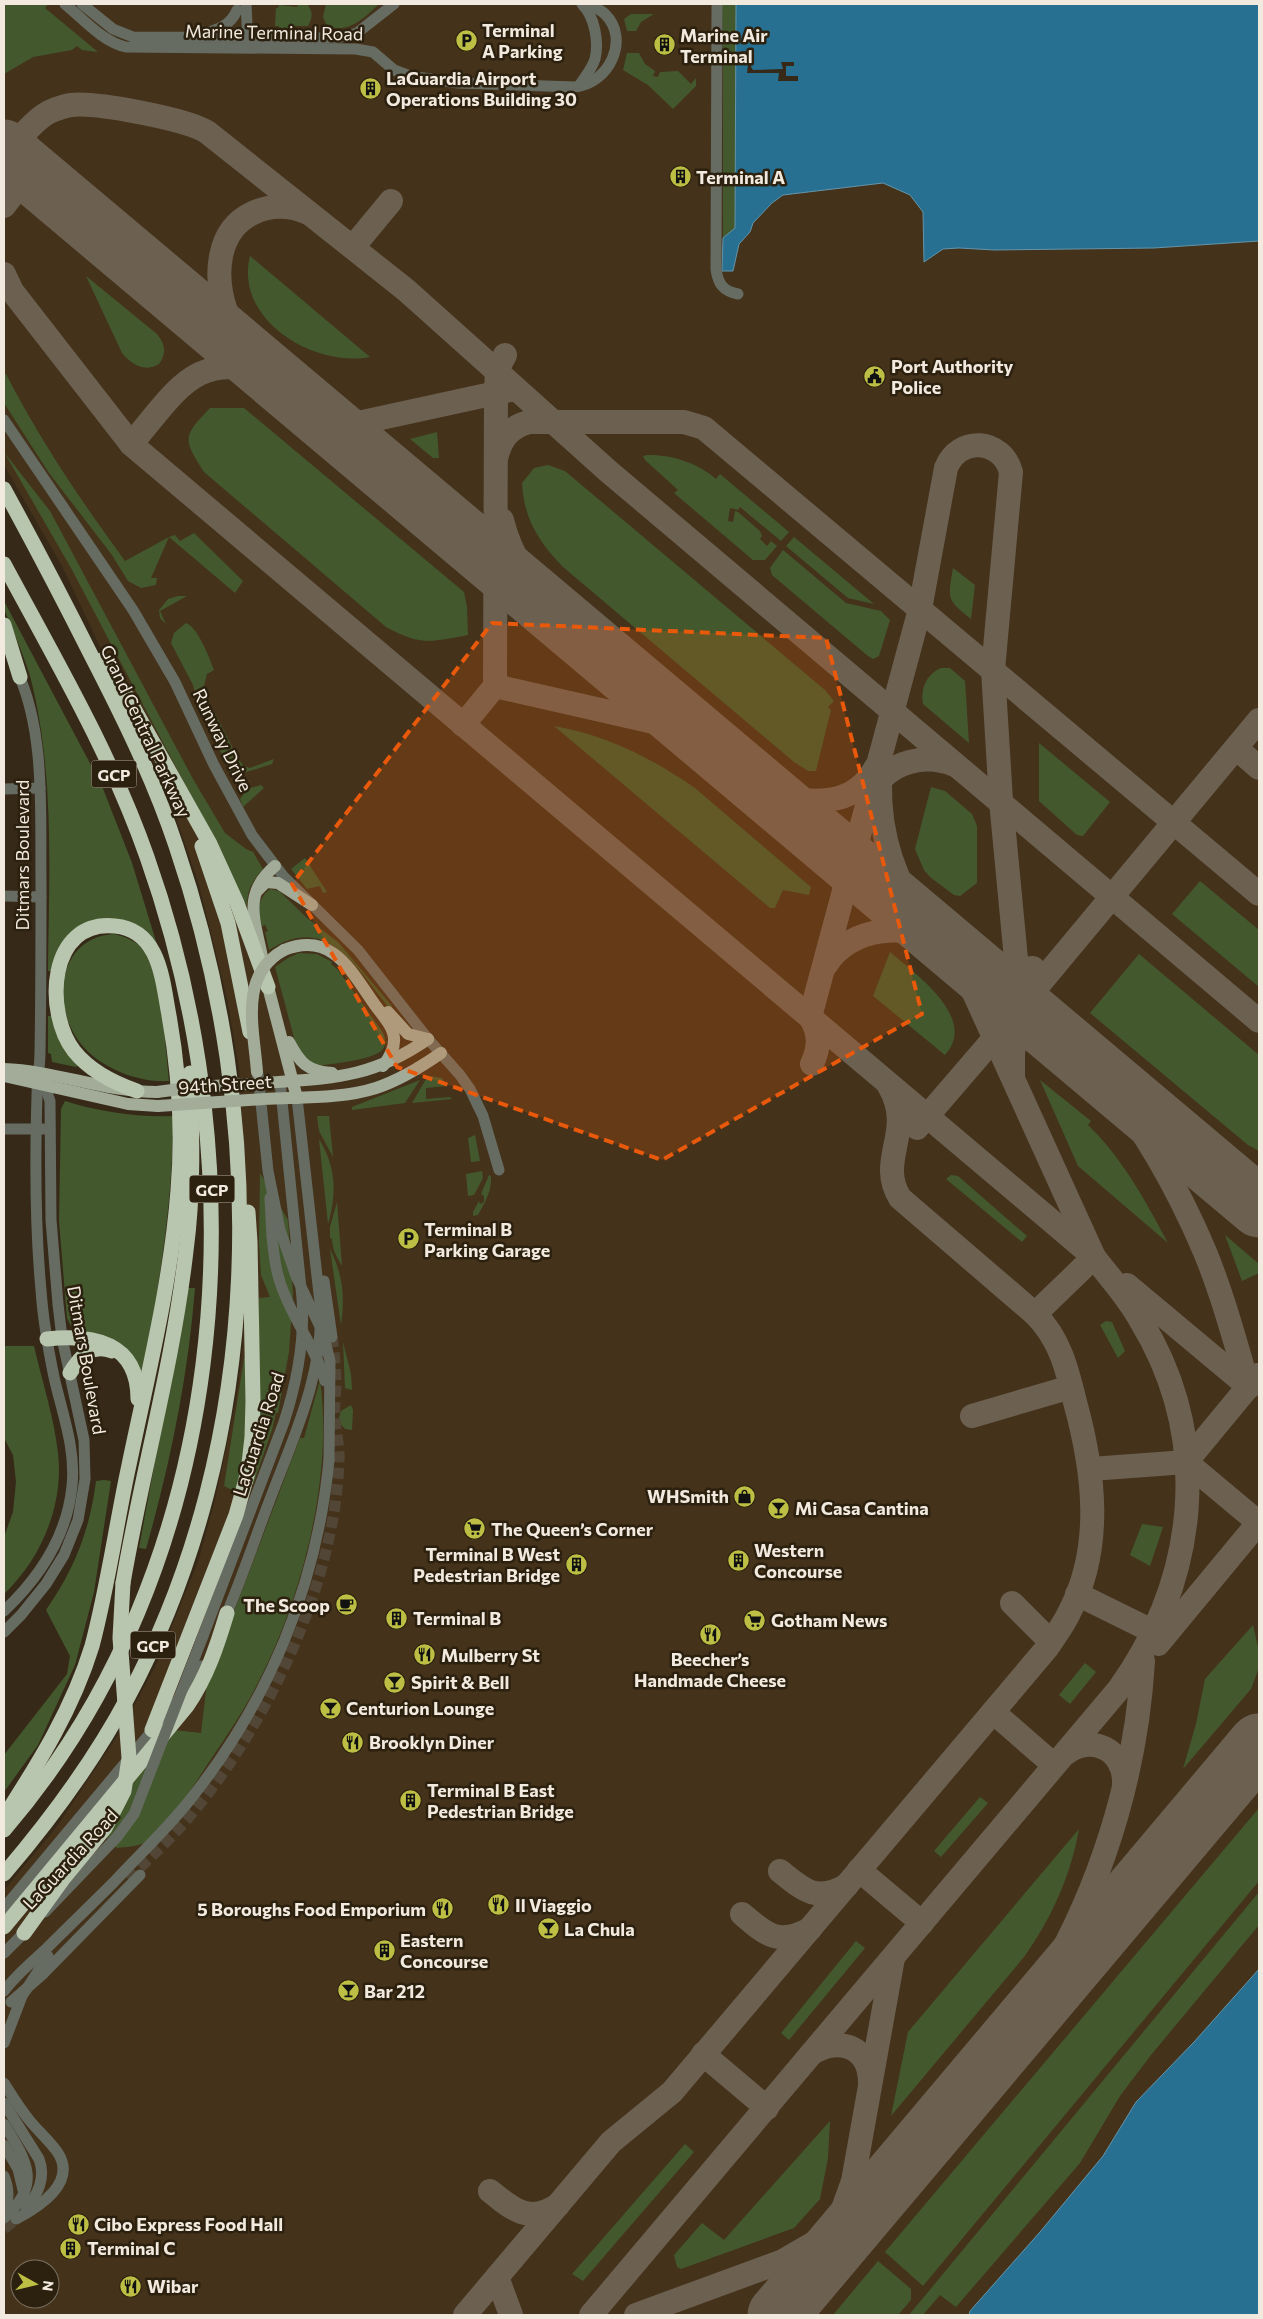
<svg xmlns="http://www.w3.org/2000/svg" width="1263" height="2319" font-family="Commissioner,sans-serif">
  <rect width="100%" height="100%" fill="#362918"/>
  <path fill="#44321b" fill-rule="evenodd" d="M 4,4 L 736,4 L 733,271 L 739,244 L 750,232 L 753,223 L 772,203 L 783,195 L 883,183 L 910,195 L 923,212 L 925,262 L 943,249 L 959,248 L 995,250 L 1154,248 L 1259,241 L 1259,1969 L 1194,2042 L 1136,2102 L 1103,2156 L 1040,2232 L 970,2311 L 969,2315 L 4,2315 L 4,1890 L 55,1829 L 118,1735 L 155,1667 L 198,1562 L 215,1500 L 235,1406 L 242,1354 L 245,1303 L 247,1228 L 239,1069 L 227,998 L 199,885 L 173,809 L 156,766 L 63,568 L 4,465 ZM 20,2269 L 50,2269 L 50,2299 L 20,2299 Z"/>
  <g fill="#43592d">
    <path d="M 4,4 L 48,4 L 45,8 L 98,52 L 82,50 L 77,46 L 72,50 L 33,57 L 4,74 Z"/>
    <path d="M 298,4 L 307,4 C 313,11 313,18 308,26 L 291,26 L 291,30 L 279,30 L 279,26 L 275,26 L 276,8 L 278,8 L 279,5 L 297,7 Z"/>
    <path d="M 326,4 L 379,4 C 364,18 349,34 327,26 L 323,17 Z"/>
    <path d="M 722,4 L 736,4 L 736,52 L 723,52 Z"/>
    <path d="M 631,14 L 654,14 L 641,22 L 636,31 L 627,31 L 624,19 Z"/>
    <path d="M 627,53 L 639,53 L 645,64 L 655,71 L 653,76 L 658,77 L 660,72 L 678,71 L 691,84 L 696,78 L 696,86 L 673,109 L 648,85 L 623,70 Z"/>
    <path d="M 723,55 L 736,55 L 735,229 L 723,238 Z"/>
    <path d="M 250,256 L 370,357 C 314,368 234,320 250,256 Z"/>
    <path d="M 86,276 L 157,334 C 165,344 167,353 159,364 C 144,373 131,364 122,353 Z"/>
    <path d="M 6,374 C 41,442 80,499 125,561 L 169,537 L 175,535 L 180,541 L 194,533 L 243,581 L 235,593 L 169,537 L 151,578 L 157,578 L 156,585 L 141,588 L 128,581 L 112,555 L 49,473 L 4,403 L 4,375 Z"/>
    <path d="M 210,408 L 244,408 L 464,592 L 467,607 L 468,635 C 431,642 421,646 386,627 L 204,472 C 183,439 182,437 210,408 Z"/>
    <path d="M 437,432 L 439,458 L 433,458 L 410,439 Z"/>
    <path d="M 4,452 L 50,511 L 193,779 L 225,833 L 246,849 L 253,852 L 263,869 C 252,881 247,890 247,906 L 187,788 L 71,568 Z"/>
    <path d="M 647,455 C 673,455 696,462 716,479 L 720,474 L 789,532 L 781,541 L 740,507 L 738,510 L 730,508 L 728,521 L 733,522 L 735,511 L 738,512 L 760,531 L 762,536 L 760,539 L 767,546 L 771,541 L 777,546 L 765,560 L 753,560 L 674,493 L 678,490 L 645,460 L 643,456 Z"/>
    <path d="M 548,465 L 565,471 L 825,690 L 834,701 L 828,707 L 831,710 L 816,771 L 808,771 L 794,762 L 563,567 C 539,542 524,520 522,483 L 534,468 Z"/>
    <path d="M 794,537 L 874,604 L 848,598 L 786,546 Z"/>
    <path d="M 783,550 L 846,603 L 881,611 L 890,620 L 879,656 L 873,659 L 868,656 L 772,575 L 770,568 Z"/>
    <path d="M 953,568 L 975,585 L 971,619 C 946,599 948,599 953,568 Z"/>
    <path d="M 178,596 L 187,596 L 160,611 L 166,624 L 160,618 L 159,610 L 168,599 Z"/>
    <path d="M 4,601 L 102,786 L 132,863 L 158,948 L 95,922 L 52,971 L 48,971 C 49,873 55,771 30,676 C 23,653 13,631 4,609 Z"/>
    <path d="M 186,623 C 197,626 210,659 214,670 L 207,674 L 203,690 L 239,760 L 244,766 L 250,768 L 274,759 L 272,764 L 240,774 L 231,774 L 196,699 L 193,685 L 171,643 L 174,633 Z"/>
    <path d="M 941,668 L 950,668 L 965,681 L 969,743 L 923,704 C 920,688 927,674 941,668 Z"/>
    <path d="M 554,726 C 606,735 652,758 695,788 L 811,887 L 809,895 L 783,890 L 775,908 L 770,908 Z"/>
    <path d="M 1039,743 L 1110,802 L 1083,836 L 1077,835 L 1039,801 Z"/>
    <path d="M 261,785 L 264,788 L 243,807 L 240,799 L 247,789 Z"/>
    <path d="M 931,787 L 945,791 L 972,814 L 977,826 L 977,883 L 960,896 L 954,895 L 930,877 L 924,870 L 915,849 Z"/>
    <path d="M 305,858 L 327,892 L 323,893 L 320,886 L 307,889 L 291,869 Z"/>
    <path d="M 1200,881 L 1259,930 L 1259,987 L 1172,914 Z"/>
    <path d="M 270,889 L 279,891 L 307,918 L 338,942 L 392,1006 L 391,1010 C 357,970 329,911 269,950 L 265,932 L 268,931 L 265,925 L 262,926 C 258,911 257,899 270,889 Z"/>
    <path d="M 114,934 C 126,937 137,941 144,951 C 161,972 166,1052 169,1081 C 136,1083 94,1066 76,1037 C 51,998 61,937 114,934 Z"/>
    <path d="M 890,952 C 914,973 979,1018 945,1055 L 873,996 Z"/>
    <path d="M 299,953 L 317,954 L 332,962 L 331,964 L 338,970 L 382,1031 C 385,1037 387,1043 383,1049 C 375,1060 330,1064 315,1066 L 299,1056 L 275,967 L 288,958 Z"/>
    <path d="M 1139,954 L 1259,1055 L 1259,1151 L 1248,1145 L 1090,1013 Z"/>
    <path d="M 48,1016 L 52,1016 L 79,1065 L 76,1067 L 52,1062 L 51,1054 L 48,1053 Z"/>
    <path d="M 430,1076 L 442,1078 L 447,1086 L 426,1088 L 426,1099 L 450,1097 L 452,1099 L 412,1103 L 426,1079 Z"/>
    <path d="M 420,1080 L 405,1103 L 352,1110 L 352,1107 Z"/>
    <path d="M 1040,1080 L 1091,1121 L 1088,1125 C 1123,1159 1145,1200 1168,1243 L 1078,1166 Z"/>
    <path d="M 65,1101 C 96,1111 140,1118 173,1116 C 173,1204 159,1286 143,1372 L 139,1372 L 78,1331 L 71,1326 L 67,1318 L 59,1221 L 61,1109 Z"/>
    <path d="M 317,1116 L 329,1116 L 333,1157 L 319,1131 Z"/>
    <path d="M 475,1135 L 480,1161 L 471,1162 L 468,1138 Z"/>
    <path d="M 319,1139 C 336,1167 337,1193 328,1224 Z"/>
    <path d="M 482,1171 L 483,1178 L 474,1195 L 468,1196 L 466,1174 Z"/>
    <path d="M 260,1173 L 288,1220 L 293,1294 L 289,1352 L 278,1413 L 276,1413 L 272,1430 L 253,1485 L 251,1483 L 259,1342 L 259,1298 L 270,1297 L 261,1275 L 259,1243 Z"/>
    <path d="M 489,1175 L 491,1176 C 492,1191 485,1202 478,1215 L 473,1216 L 473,1212 L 479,1201 L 480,1204 L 484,1202 L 484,1196 L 481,1194 Z"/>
    <path d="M 951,1175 L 958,1176 L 965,1182 L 1027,1236 L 1022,1242 L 946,1179 Z"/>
    <path d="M 337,1202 L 342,1266 C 335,1254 333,1251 332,1239 L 330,1238 L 330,1227 Z"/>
    <path d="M 1225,1235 L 1259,1264 L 1259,1273 L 1242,1281 Z"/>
    <path d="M 330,1249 C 343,1275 345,1297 341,1325 Z"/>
    <path d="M 187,1288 L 195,1288 C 188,1377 170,1464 146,1549 L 139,1548 Z"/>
    <path d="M 1106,1321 L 1112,1322 L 1125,1351 L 1118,1358 L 1100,1325 Z"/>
    <path d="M 343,1342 L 351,1374 L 352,1390 L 345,1388 Z"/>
    <path d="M 4,1346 L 34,1346 C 42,1381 54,1417 58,1453 C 64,1505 41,1559 4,1594 L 4,1537 L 13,1512 L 16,1482 L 13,1455 L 4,1438 Z"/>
    <path d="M 247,1357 L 246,1439 L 238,1493 L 224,1486 L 244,1358 Z"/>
    <path d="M 320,1380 C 334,1479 300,1607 252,1694 C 238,1720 221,1744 205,1768 C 195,1784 162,1835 147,1842 C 139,1846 126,1847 117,1848 L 95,1827 L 174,1730 L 201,1733 L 207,1683 L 300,1438 L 304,1438 Z"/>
    <path d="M 351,1405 L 353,1410 L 352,1430 L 345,1429 L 338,1421 L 341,1411 Z"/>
    <path d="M 104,1480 L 111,1481 L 94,1592 L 75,1665 L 38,1745 L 4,1792 L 4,1755 L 67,1674 L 70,1656 L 46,1610 C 74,1570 90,1530 96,1481 Z"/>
    <path d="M 1142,1524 L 1163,1527 L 1150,1566 L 1130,1555 Z"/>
    <path d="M 1253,1625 L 1259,1652 L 1258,1670 L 1251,1689 L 1183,1769 L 1196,1724 L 1205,1679 Z"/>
    <path d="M 1085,1663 L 1096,1672 L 1070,1704 L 1059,1695 Z"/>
    <path d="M 980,1797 L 988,1803 L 941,1857 L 934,1851 Z"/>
    <path d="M 1259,1808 L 1259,1881 L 923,2286 L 885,2252 Z"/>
    <path d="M 1079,1829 C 1071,1875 1051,1919 1024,1957 L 891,2116 L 908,2032 Z"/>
    <path d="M 1259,1892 L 1259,1925 L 1151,2055 L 1120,2096 L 1080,2163 L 956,2307 L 940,2295 L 923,2315 L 909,2315 Z"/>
    <path d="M 856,1941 L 865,1948 L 789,2040 L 781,2033 Z"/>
    <path d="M 830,2121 L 828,2158 L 820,2199 L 794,2228 L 681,2269 L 677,2267 L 674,2255 L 702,2223 L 724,2240 Z"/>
    <path d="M 685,2144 L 694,2152 L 583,2281 L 572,2274 Z"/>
    <path d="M 878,2261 L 911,2289 L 911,2300 L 898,2315 L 833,2315 Z"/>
  </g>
  <g fill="#287092" stroke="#6595a9">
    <path d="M 736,4 L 1259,4 L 1259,241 L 1154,248 L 995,250 L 959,248 L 943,249 L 924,262 L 923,212 L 910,195 L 883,183 L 783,195 L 772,203 L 753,223 L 750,232 L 739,244 L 733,271 L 722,271 L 723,238 L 735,228 Z"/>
    <path d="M 1259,1969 L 1259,2315 L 969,2315 L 970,2311 L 1040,2232 L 1103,2156 L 1136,2102 L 1194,2042 Z"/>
  </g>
  <path fill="#362918" d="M 748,51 L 753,51 L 751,67 L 753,70 L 783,69 L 781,62 L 794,62 L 794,66 L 786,66 L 786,76 L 798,76 L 798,81 L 778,81 L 779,73 L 747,73 L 749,56 L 733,55 L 733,52 Z"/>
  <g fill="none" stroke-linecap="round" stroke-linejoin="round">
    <g stroke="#6c6050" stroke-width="24">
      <path d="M 4,159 C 17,143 31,122 49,112 C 56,109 64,106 71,105 C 96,102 186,119 207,132 L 406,290 L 608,471 L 1259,1021"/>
      <path d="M 4,206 L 30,172"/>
      <path d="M 353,247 L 391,201"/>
      <path d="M 4,274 L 12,291 L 131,444 L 1094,1257 C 1110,1278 1128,1297 1141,1321 C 1213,1440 1198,1578 1119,1689 L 591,2315"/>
      <path d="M 253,358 C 243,343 232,328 226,311 C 214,277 216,230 253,213 C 270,205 288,205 306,212"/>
      <path d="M 335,428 L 510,390"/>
      <path d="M 131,444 C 178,390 196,346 276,378"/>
      <path d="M 496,459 C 500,440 509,427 529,422 L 684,422 L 704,428 L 1259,894"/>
      <path d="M 502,520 C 511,557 531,585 556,614"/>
      <path d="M 495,686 L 658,723 L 684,734 L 728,759"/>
      <path d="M 463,725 L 495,686 L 496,393 L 497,370 L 505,355"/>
      <path d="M 1236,748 L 1259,768"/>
      <path d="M 880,784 C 879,837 896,885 927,927"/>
      <path d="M 873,790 C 890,761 925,753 955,765"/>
      <path d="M 775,798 C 815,801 853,809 876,767"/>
      <path d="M 826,965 C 849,926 911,921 948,945 C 958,952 964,972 969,982 L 1094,1257 L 1035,1314"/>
      <path d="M 984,974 L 1033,968"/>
      <path d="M 812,1064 C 820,1047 820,1033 810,1017 L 920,609 L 946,468 C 959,435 1002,439 1011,472 L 993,670 L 1001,801 L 1018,980 L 1028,1007 L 1048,1029"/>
      <path d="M 1099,1072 C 1143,1127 1178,1188 1205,1252 C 1223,1296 1235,1341 1248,1386"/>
      <path d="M 1013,1076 L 1013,1053 L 1021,1006 L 1259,720"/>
      <path d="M 917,1128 L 1003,1028"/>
      <path d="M 1216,1170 L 1259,1190"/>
      <path d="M 1127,1285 L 1249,1387"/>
      <path d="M 972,1416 L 1071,1387"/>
      <path d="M 1186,1462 L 1259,1523"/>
      <path d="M 1091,1469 L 1186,1462 L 1258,1375"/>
      <path d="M 1077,1594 L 1154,1632"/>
      <path d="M 1012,1603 L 1051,1642"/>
      <path d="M 1158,1644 L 1259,1522"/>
      <path d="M 993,1712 L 1054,1765"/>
      <path d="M 1065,1754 C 1091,1733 1125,1750 1124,1783"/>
      <path d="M 859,1870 L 922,1923"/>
      <path d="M 780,1871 C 803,1890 817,1903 847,1885"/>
      <path d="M 742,1914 C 766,1935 779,1946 810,1929"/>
      <path d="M 703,2054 L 767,2108"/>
      <path d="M 811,2054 C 839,2036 870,2046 870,2083"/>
      <path d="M 983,2071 C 1009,2035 1035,2000 1057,1961 C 1107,1869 1137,1765 1143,1661"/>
      <path d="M 490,2191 C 513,2210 530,2224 558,2205"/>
      <path d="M 497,2277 L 511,2315"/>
      <path d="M 803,2285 L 835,2231 L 853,2181 L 893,1958"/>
      <path d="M 465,2315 L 611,2142 L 672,2092 L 1047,1648 C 1054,1637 1063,1626 1069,1613 C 1104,1547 1094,1471 1075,1402 C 1067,1369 1060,1339 1035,1314 L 900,1198 C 876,1159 916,1132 889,1086"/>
      <path d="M 636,2315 L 783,2261 L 835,2231 L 876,2199"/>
    </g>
    <g stroke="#6c6050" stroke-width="61">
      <path d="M 4,150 L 1259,1207"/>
      <path d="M 778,2315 L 1259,1744"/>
    </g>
    <g stroke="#524636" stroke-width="11" stroke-dasharray="11 5.5" stroke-linecap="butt">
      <path d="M 128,1879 C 151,1857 174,1836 194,1811 C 270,1719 335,1582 339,1461 C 340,1445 335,1431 335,1416 C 334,1404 336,1393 336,1382 C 336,1367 334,1352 332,1337"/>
      <path d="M 4,2229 L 16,2219"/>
    </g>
    <g stroke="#676c63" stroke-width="11">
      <path d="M 65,4 C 83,19 103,42 126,47 L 356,49 L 373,52 L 394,70 L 410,76 L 458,83 L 575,87 C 608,84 631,40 605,14 C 601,10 594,7 588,4"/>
      <path d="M 82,4 L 113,29 L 133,37 L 337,38 L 357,33 L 394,4"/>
      <path d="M 246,4 L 248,44"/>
      <path d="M 717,4 L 716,269 C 718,284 723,291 738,294"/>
      <path d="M 204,34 C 219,29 231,25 237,10"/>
      <path d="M 579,86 C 584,78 592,69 595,59 C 599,42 595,17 582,4"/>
      <path d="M 4,420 L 133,610 L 175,682 L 214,765 L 252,835 L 284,877 L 358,950 L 428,1039 L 460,1075 L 470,1089 L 483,1116 L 499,1170"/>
      <path d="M 4,789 L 40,788"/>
      <path d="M 4,896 L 41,897"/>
      <path d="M 4,1129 L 44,1129"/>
      <path d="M 270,1198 L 272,1236"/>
      <path d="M 324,1281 L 332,1337"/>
      <path d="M 4,1611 C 40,1577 67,1537 72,1486 C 76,1448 62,1413 54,1377 C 48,1348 43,1319 41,1290 C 35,1226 35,1161 37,1096 C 37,1082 40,1067 40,1052 C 41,996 41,939 41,882 C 40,816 46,732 17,671"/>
      <path d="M 224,1620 C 241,1581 254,1541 269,1502 C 293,1438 325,1373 320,1303 L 297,1098"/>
      <path d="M 4,1632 L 21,1615 L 46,1584 L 64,1555 L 78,1520 L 85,1479 L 84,1440 L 62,1338 L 58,1304 L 51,1220 L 50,1101 L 42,1078"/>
      <path d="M 203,1636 L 284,1422 C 297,1382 305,1340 302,1298 L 280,1082"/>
      <path d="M 4,1908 L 187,1689 L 202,1666"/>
      <path d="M 4,1953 L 24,1933"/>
      <path d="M 4,1991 C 16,1975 32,1962 47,1948 C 69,1926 92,1904 114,1882 C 139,1855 166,1830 189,1801 C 268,1703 317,1586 329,1460"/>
      <path d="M 11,2002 L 44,1973 L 140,1875"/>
      <path d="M 4,2083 C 12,2096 20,2109 30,2121 C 39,2132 51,2142 58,2153 C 77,2183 39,2207 16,2219"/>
      <path d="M 4,2103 L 39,2159 C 46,2177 38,2195 26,2208"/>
      <path d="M 4,2145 L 18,2169 L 24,2194"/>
    </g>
    <g stroke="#a2ac99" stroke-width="12">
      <path d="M 257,891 L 266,882 L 278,883 L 312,905"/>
      <path d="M 284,950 C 331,931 350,969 373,1002 C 380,1013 393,1025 394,1038 C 395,1049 389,1058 383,1066"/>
      <path d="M 262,957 C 255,920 242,894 275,866"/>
      <path d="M 266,979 L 297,1098"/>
      <path d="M 388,1012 L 408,1034 L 428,1039"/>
      <path d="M 289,1042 C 300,1063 307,1071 332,1073"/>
      <path d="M 4,1069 C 56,1071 105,1092 157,1092"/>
      <path d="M 4,1076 L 128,1104 L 158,1106"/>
      <path d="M 264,1083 C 332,1078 370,1079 428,1039"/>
      <path d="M 264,1099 C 300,1097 342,1099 376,1088 C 400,1080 421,1067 441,1053"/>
    </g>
    <g stroke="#b9c6af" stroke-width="15">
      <path d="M 4,489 C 34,544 63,599 91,655 C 123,717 154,780 176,846 C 269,1119 266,1439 128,1697 C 94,1761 51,1819 4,1874"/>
      <path d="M 4,564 C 55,659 111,754 147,857 C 260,1176 231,1567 4,1830"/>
      <path d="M 4,625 L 20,677"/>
      <path d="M 102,660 L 128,698 L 210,844 L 237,903 L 268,987"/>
      <path d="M 202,846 L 228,923 L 250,1032"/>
      <path d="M 47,1339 C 93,1334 138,1342 138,1399"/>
      <path d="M 70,1373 C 80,1357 91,1343 112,1351"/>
      <path d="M 123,1583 C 142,1472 173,1364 186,1251 C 194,1192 192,1133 190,1073"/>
      <path d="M 152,1730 L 236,1515 L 248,1472 L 252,1437 L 253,1401 L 250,1242 L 248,1212"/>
      <path d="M 4,1817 C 39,1763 73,1708 92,1646 C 108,1586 116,1525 129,1465 C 148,1374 171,1282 178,1190 C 183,1130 179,1069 168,1010 C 162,976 158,930 115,926 C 48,919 44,1012 74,1051 C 90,1071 114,1083 137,1091"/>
      <path d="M 4,1927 L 187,1706 C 207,1677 217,1646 227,1613"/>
    </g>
    <g stroke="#676c63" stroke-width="11">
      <path d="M 258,1074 L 268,1171 L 280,1230 L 296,1276 L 323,1333 L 330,1361 L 329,1460"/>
      <path d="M 272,1236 C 274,1256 276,1275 284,1293 C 296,1324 316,1349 325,1381"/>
      <path d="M 45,1912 L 117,1837 L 134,1814 L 203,1636"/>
      <path d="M 4,2043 L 22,1996 L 48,1956"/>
      <path d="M 4,2124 C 26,2160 43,2184 4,2218"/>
      <path d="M 4,2176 C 9,2188 10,2199 4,2211"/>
    </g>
    <g stroke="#a2ac99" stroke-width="12">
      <path d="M 257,1072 C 254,1029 238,975 284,950"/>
      <path d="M 157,1092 L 195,1087 L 264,1083"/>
      <path d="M 158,1106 L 264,1099"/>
    </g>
    <path stroke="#b9c6af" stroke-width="15" d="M 24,1933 L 63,1879 L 105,1828 L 124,1791 L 129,1758 L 120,1638 L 123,1583"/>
  </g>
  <path fill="#e8590c" fill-opacity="0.2" stroke="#e8590c" stroke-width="4" stroke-dasharray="10 6" stroke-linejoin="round" d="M 492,623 L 826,638 L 922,1014 L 662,1160 L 397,1067 L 292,884 Z"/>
  <defs>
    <symbol id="parking-disc" viewBox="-11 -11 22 22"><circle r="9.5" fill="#bcbf44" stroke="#2c200f"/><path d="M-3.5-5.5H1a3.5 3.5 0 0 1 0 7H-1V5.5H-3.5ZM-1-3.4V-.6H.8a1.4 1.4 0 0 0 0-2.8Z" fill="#111"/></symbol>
    <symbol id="building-disc" viewBox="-11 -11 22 22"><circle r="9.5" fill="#bcbf44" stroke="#2c200f"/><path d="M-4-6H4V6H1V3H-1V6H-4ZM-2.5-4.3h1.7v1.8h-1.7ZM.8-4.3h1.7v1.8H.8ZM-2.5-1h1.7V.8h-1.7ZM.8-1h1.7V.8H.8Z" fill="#111"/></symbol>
    <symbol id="civic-disc" viewBox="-11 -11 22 22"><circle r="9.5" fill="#bcbf44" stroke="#2c200f"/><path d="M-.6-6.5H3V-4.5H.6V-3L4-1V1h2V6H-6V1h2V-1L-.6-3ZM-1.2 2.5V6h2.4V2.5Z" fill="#111"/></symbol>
    <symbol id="shop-disc" viewBox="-11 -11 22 22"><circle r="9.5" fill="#bcbf44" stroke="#2c200f"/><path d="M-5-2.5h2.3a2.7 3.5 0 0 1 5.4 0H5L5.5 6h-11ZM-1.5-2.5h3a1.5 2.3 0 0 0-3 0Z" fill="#111"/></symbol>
    <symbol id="bar-disc" viewBox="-11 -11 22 22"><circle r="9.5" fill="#bcbf44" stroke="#2c200f"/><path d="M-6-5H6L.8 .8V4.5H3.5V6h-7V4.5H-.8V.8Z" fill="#111"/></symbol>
    <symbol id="supermarket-disc" viewBox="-11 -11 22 22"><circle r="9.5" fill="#bcbf44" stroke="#2c200f"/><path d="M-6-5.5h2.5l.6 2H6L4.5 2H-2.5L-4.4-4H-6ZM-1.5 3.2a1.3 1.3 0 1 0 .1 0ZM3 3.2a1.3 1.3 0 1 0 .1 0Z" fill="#111"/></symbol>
    <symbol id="cafe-disc" viewBox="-11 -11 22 22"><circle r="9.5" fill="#bcbf44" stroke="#2c200f"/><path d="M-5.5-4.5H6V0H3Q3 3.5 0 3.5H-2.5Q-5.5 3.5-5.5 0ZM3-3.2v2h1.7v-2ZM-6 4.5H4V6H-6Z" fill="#111"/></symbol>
    <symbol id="restaurant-disc" viewBox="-11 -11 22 22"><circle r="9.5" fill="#bcbf44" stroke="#2c200f"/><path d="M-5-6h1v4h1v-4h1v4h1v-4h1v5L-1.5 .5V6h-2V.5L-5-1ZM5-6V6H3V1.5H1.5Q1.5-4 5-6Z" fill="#111"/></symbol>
  </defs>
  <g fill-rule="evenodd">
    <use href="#parking-disc" x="454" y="28" width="25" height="25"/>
    <use href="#building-disc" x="652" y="32" width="25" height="25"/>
    <use href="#building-disc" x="358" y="76" width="25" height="25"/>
    <use href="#building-disc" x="668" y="164" width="25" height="25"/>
    <use href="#civic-disc" x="862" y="364" width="25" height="25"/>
    <use href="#parking-disc" x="396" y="1226" width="25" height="25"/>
    <use href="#shop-disc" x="732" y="1484" width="25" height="25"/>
    <use href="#bar-disc" x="766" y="1496" width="25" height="25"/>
    <use href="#supermarket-disc" x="462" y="1516" width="25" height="25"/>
    <use href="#building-disc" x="726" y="1548" width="25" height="25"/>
    <use href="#building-disc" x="564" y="1552" width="25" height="25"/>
    <use href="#cafe-disc" x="334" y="1592" width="25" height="25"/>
    <use href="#building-disc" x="384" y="1606" width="25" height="25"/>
    <use href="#supermarket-disc" x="742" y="1608" width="25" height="25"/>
    <use href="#restaurant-disc" x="698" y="1622" width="25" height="25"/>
    <use href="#restaurant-disc" x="412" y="1642" width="25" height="25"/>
    <use href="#bar-disc" x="382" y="1670" width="25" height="25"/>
    <use href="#bar-disc" x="318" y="1696" width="25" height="25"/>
    <use href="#restaurant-disc" x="340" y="1730" width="25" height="25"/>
    <use href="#building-disc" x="398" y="1788" width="25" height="25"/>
    <use href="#restaurant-disc" x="486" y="1892" width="25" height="25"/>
    <use href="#restaurant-disc" x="430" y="1896" width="25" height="25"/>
    <use href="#bar-disc" x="536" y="1916" width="25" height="25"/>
    <use href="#building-disc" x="372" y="1938" width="25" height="25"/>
    <use href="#bar-disc" x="336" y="1978" width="25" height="25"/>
    <use href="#restaurant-disc" x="66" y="2212" width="25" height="25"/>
    <use href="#building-disc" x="58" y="2236" width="25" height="25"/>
    <use href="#restaurant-disc" x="118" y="2274" width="25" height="25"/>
  </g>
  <g text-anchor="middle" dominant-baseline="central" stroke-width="5" stroke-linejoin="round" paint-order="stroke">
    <g fill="#2c200f" stroke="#b7ada1" stroke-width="1">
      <rect x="91.5" y="760.5" width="45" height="27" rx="4"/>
      <rect x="189.5" y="1175.5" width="45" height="27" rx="4"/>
      <rect x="130.5" y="1631.5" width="45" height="27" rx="4"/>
    </g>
    <g font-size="16" font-weight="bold" fill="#f2eadf">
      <text x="114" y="774">GCP</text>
      <text x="212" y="1189">GCP</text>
      <text x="153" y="1645">GCP</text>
    </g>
    <g font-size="18" font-weight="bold" fill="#f2eadf" stroke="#2c200f" text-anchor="start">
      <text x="482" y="30">Terminal<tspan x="482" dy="21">A Parking</tspan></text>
      <text x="680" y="35">Marine Air<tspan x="680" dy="21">Terminal</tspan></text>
      <text x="386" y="78">LaGuardia Airport<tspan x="386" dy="21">Operations Building 30</tspan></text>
      <text x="696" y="177">Terminal A</text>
      <text x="891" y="366">Port Authority<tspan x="891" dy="21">Police</tspan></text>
      <text x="424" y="1229">Terminal B<tspan x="424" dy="21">Parking Garage</tspan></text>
      <text x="729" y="1496" text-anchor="end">WHSmith</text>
      <text x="795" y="1508">Mi Casa Cantina</text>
      <text x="491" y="1529">The Queen’s Corner</text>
      <text x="754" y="1550">Western<tspan x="754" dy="21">Concourse</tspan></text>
      <text x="560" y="1554" text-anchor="end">Terminal B West<tspan x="560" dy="21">Pedestrian Bridge</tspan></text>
      <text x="330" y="1605" text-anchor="end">The Scoop</text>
      <text x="413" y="1618">Terminal B</text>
      <text x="771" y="1620">Gotham News</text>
      <text x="441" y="1655">Mulberry St</text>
      <text x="710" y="1659" text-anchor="middle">Beecher’s<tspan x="710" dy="21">Handmade Cheese</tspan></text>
      <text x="411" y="1682">Spirit &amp; Bell</text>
      <text x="346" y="1708">Centurion Lounge</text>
      <text x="369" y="1742">Brooklyn Diner</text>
      <text x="427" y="1790">Terminal B East<tspan x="427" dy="21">Pedestrian Bridge</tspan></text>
      <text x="515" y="1905">Il Viaggio</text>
      <text x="426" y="1909" text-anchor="end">5 Boroughs Food Emporium</text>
      <text x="564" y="1929">La Chula</text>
      <text x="400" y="1940">Eastern<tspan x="400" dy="21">Concourse</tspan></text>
      <text x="364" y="1991">Bar 212</text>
      <text x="94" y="2224">Cibo Express Food Hall</text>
      <text x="87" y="2248">Terminal C</text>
      <text x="147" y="2286">Wibar</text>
    </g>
    <g font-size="18" fill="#f2eadf" stroke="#2c200f">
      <text transform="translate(274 32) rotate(1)">Marine Terminal Road</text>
      <text transform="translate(146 731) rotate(65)">Grand Central Parkway</text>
      <text transform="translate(223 740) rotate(64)">Runway Drive</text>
      <text transform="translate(22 855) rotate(-90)">Ditmars Boulevard</text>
      <text transform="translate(225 1084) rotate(-4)">94th Street</text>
      <text transform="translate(87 1360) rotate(80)">Ditmars Boulevard</text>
      <text transform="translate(258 1434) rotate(-72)">LaGuardia Road</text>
      <text transform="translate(70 1859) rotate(-47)">LaGuardia Road</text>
    </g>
  </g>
  <rect width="1263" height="2319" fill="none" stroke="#f2eadf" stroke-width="10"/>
  <g transform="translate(35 2284) rotate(98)"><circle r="24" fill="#2c200f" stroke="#7b7162"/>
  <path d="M0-4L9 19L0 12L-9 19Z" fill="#bcbf44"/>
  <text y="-8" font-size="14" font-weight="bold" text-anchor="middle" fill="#f2eadf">N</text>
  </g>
</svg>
